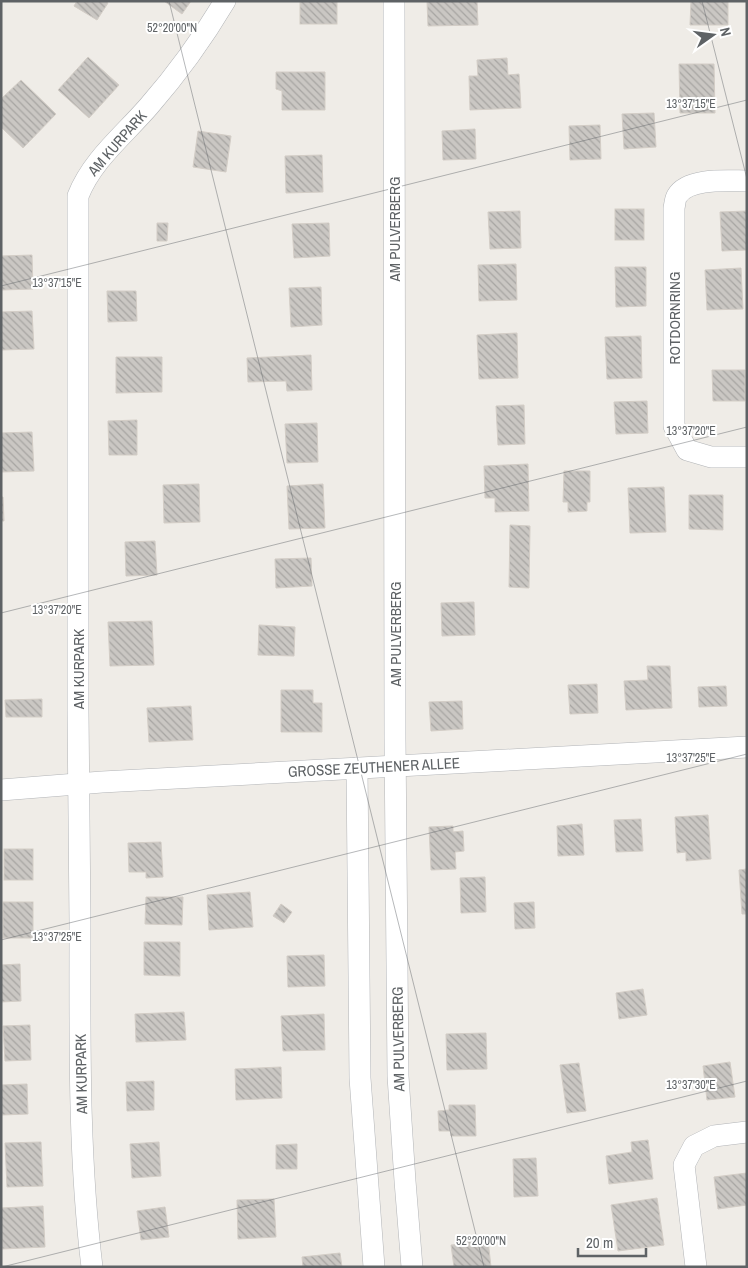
<svg xmlns="http://www.w3.org/2000/svg" width="748" height="1268" font-family="'Archivo Narrow',sans-serif">
  <defs>
    <pattern id="building-back-hatch" width="6" height="6" patternUnits="userSpaceOnUse" patternTransform="scale(1.25)"><rect width="6" height="6" fill="#cac7c3"/><path d="M-1 5l2 2M0 0l6 6M5-1l2 2" fill="none" stroke="#a7a5a2"/></pattern>
  </defs>
  <rect width="100%" height="100%" fill="#efece7"/>
  <g fill="url(#building-back-hatch)" stroke="#d3cdc6">
    <path d="M 77,1 L 105,1 L 108,3 L 97,20 L 74,6 Z"/>
    <path d="M 164,1 L 191,1 L 182,14 Z"/>
    <rect x="300" y="1" width="37" height="23"/>
    <path d="M 427,1 L 477,1 L 478,25 L 428,26 Z"/>
    <path d="M 691,1 L 728,1 L 728,25 L 690,25 Z"/>
    <path d="M 88,57 L 119,85 L 89,118 L 58,90 Z"/>
    <path d="M 507,58 L 508,75 L 519,74 L 521,108 L 470,110 L 469,76 L 478,76 L 477,60 Z"/>
    <path d="M 679,64 L 714,64 L 715,113 L 680,113 Z"/>
    <path d="M 276,72 L 325,72 L 325,110 L 282,110 L 282,91 L 276,89 Z"/>
    <path d="M 21,80 L 56,114 L 23,148 L 1,127 L 1,99 Z"/>
    <path d="M 654,113 L 656,147 L 624,149 L 622,114 Z"/>
    <path d="M 600,125 L 601,159 L 570,160 L 569,126 Z"/>
    <path d="M 475,129 L 476,159 L 443,160 L 442,131 Z"/>
    <path d="M 198,131 L 231,136 L 226,172 L 193,167 Z"/>
    <path d="M 322,155 L 323,192 L 286,193 L 285,156 Z"/>
    <rect x="615" y="209" width="29" height="31"/>
    <path d="M 520,211 L 521,248 L 490,249 L 488,212 Z"/>
    <path d="M 747,211 L 747,250 L 722,251 L 720,212 Z"/>
    <path d="M 157,223 L 168,223 L 167,241 L 157,241 Z"/>
    <path d="M 329,223 L 330,256 L 294,258 L 292,224 Z"/>
    <path d="M 32,255 L 33,289 L 1,290 L 1,256 Z"/>
    <path d="M 516,264 L 517,300 L 479,301 L 478,265 Z"/>
    <path d="M 615,267 L 646,267 L 646,306 L 616,307 Z"/>
    <path d="M 741,268 L 743,309 L 707,310 L 705,270 Z"/>
    <path d="M 321,287 L 322,325 L 291,327 L 289,288 Z"/>
    <path d="M 107,291 L 136,291 L 137,321 L 108,322 Z"/>
    <path d="M 32,311 L 34,349 L 1,350 L 1,312 Z"/>
    <path d="M 517,333 L 518,378 L 479,379 L 477,335 Z"/>
    <path d="M 641,336 L 642,378 L 607,379 L 605,337 Z"/>
    <path d="M 311,355 L 312,390 L 287,391 L 286,381 L 248,382 L 247,358 Z"/>
    <path d="M 116,357 L 162,357 L 162,392 L 116,393 Z"/>
    <path d="M 712,370 L 745,370 L 745,401 L 713,401 Z"/>
    <path d="M 647,401 L 648,433 L 616,434 L 614,402 Z"/>
    <path d="M 524,405 L 525,444 L 498,445 L 496,406 Z"/>
    <path d="M 137,420 L 137,455 L 109,455 L 108,421 Z"/>
    <path d="M 317,423 L 318,462 L 287,463 L 285,424 Z"/>
    <path d="M 32,432 L 34,471 L 1,472 L 1,433 Z"/>
    <path d="M 528,464 L 529,511 L 495,512 L 495,498 L 485,498 L 484,466 Z"/>
    <path d="M 564,471 L 590,471 L 590,502 L 587,502 L 587,511 L 568,512 L 568,502 L 563,502 Z"/>
    <path d="M 199,484 L 200,522 L 164,523 L 163,485 Z"/>
    <path d="M 323,484 L 325,528 L 289,529 L 287,486 Z"/>
    <path d="M 664,487 L 666,532 L 630,533 L 628,488 Z"/>
    <path d="M 689,495 L 723,495 L 723,530 L 689,529 Z"/>
    <path d="M 1,497 L 3,497 L 4,521 L 1,521 Z"/>
    <path d="M 510,525 L 530,526 L 529,588 L 509,587 Z"/>
    <path d="M 155,541 L 157,575 L 126,576 L 125,542 Z"/>
    <path d="M 311,558 L 312,586 L 276,588 L 275,559 Z"/>
    <path d="M 474,602 L 475,635 L 442,636 L 441,603 Z"/>
    <path d="M 152,621 L 154,665 L 110,666 L 108,622 Z"/>
    <path d="M 259,625 L 295,627 L 294,656 L 258,655 Z"/>
    <path d="M 647,666 L 670,666 L 672,708 L 626,710 L 624,681 L 648,680 Z"/>
    <path d="M 597,684 L 598,713 L 570,714 L 568,685 Z"/>
    <path d="M 726,686 L 727,706 L 699,707 L 698,687 Z"/>
    <path d="M 281,690 L 313,690 L 313,703 L 322,703 L 322,732 L 281,732 Z"/>
    <path d="M 42,699 L 42,717 L 6,717 L 5,700 Z"/>
    <path d="M 462,701 L 463,729 L 431,731 L 429,702 Z"/>
    <path d="M 191,706 L 193,740 L 149,742 L 147,708 Z"/>
    <path d="M 708,815 L 711,859 L 686,861 L 686,852 L 677,853 L 675,817 Z"/>
    <path d="M 641,819 L 643,851 L 616,852 L 614,820 Z"/>
    <path d="M 582,824 L 584,855 L 558,856 L 557,826 Z"/>
    <path d="M 453,826 L 453,832 L 463,831 L 464,851 L 455,852 L 456,869 L 431,870 L 429,827 Z"/>
    <path d="M 161,842 L 163,877 L 146,878 L 146,872 L 129,872 L 128,843 Z"/>
    <rect x="4" y="849" width="29" height="31"/>
    <path d="M 747,869 L 747,914 L 742,914 L 739,870 Z"/>
    <path d="M 485,877 L 486,912 L 461,913 L 460,878 Z"/>
    <path d="M 250,892 L 253,927 L 209,930 L 207,895 Z"/>
    <path d="M 146,897 L 183,897 L 182,925 L 145,924 Z"/>
    <rect x="3" y="902" width="30" height="36"/>
    <path d="M 534,902 L 535,928 L 515,929 L 514,903 Z"/>
    <path d="M 281,904 L 292,912 L 284,923 L 273,916 Z"/>
    <path d="M 144,942 L 180,942 L 180,976 L 144,975 Z"/>
    <path d="M 324,955 L 325,986 L 288,987 L 287,956 Z"/>
    <path d="M 20,964 L 21,1001 L 1,1002 L 1,965 Z"/>
    <path d="M 643,989 L 647,1015 L 619,1019 L 616,993 Z"/>
    <path d="M 184,1012 L 186,1040 L 136,1042 L 135,1014 Z"/>
    <path d="M 324,1014 L 325,1050 L 283,1051 L 281,1016 Z"/>
    <path d="M 30,1025 L 31,1060 L 5,1061 L 3,1026 Z"/>
    <path d="M 486,1033 L 487,1069 L 447,1070 L 446,1034 Z"/>
    <path d="M 730,1062 L 735,1097 L 707,1100 L 703,1066 Z"/>
    <path d="M 579,1063 L 586,1111 L 567,1113 L 560,1065 Z"/>
    <path d="M 281,1067 L 282,1098 L 236,1100 L 235,1069 Z"/>
    <path d="M 154,1081 L 154,1110 L 127,1111 L 126,1082 Z"/>
    <path d="M 27,1084 L 28,1114 L 1,1115 L 1,1085 Z"/>
    <path d="M 449,1105 L 475,1105 L 476,1136 L 451,1136 L 451,1131 L 439,1131 L 438,1111 L 449,1110 Z"/>
    <path d="M 648,1140 L 653,1179 L 609,1184 L 606,1156 L 632,1152 L 631,1142 Z"/>
    <path d="M 41,1142 L 43,1186 L 7,1187 L 5,1143 Z"/>
    <path d="M 159,1142 L 161,1176 L 132,1178 L 130,1144 Z"/>
    <path d="M 297,1144 L 297,1169 L 276,1169 L 276,1145 Z"/>
    <path d="M 536,1158 L 538,1196 L 514,1197 L 513,1159 Z"/>
    <path d="M 747,1173 L 747,1205 L 718,1209 L 714,1177 Z"/>
    <path d="M 657,1198 L 664,1245 L 618,1251 L 611,1205 Z"/>
    <path d="M 274,1199 L 276,1237 L 238,1239 L 237,1200 Z"/>
    <path d="M 43,1206 L 45,1247 L 2,1249 L 1,1208 Z"/>
    <path d="M 165,1207 L 169,1237 L 141,1240 L 137,1211 Z"/>
    <path d="M 475,1237 L 476,1242 L 488,1240 L 491,1267 L 454,1267 L 451,1245 L 463,1244 L 463,1239 Z"/>
    <path d="M 340,1253 L 342,1267 L 303,1267 L 302,1257 Z"/>
  </g>
  <g fill="none" stroke-linecap="round" stroke-linejoin="round">
    <defs>
      <g id="street">
        <path d="M 394,1 L 395,739 L 398,1076 L 405,1181 L 412,1267"/>
        <path d="M 747,181 C 729,181 688,177 677,196 C 675,199 675,204 674,208 L 674,426 L 687,450 L 711,457 L 747,457"/>
        <path d="M 357,768 L 360,1078 L 374,1267"/>
        <path d="M 1,790 L 102,782 L 747,747"/>
        <path d="M 92,1267 C 78,1153 80,1037 80,923 C 80,852 78,781 78,711 L 78,196 C 92,160 124,135 149,106 C 177,74 203,38 225,1"/>
        <path d="M 696,1267 L 684,1165 L 694,1146 L 714,1136 L 747,1132"/>
      </g>
    </defs>
    <use href="#street" stroke="#b2b4b7" stroke-width="22"/>
    <use href="#street" stroke="#fff" stroke-width="21"/>
  </g>
  <path fill="none" stroke="#5e6265" stroke-width="1" stroke-opacity="0.45" d="M 169,1 L 484,1267M 702,1 L 747,179M 1,286 L 747,100M 1,613 L 747,427M 1,940 L 747,754M 2,1267 L 747,1081"/>
  <g text-anchor="middle" dominant-baseline="central" stroke-width="4" stroke-linejoin="round" paint-order="stroke">
    <g font-size="15" fill="#5e6265" stroke="#fff">
      <text transform="translate(117 143) rotate(-49)">AM KURPARK</text>
      <text transform="translate(394 229) rotate(-90)">AM PULVERBERG</text>
      <text transform="translate(674 318) rotate(-90)">ROTDORNRING</text>
      <text transform="translate(395 634) rotate(-90)">AM PULVERBERG</text>
      <text transform="translate(78 669) rotate(-90)">AM KURPARK</text>
      <text transform="translate(374 767) rotate(-3)">GROSSE ZEUTHENER ALLEE</text>
      <text transform="translate(398 1039) rotate(-91)">AM PULVERBERG</text>
      <text transform="translate(81 1074) rotate(-91)">AM KURPARK</text>
    </g>
  </g>
  <g font-size="12" text-anchor="middle" fill="#5e6265" stroke="#fff" stroke-width="4" stroke-linejoin="round" paint-order="stroke">
    <text x="172" y="32">52°20'00"N</text>
    <text x="691" y="108">13°37'15"E</text>
    <text x="57" y="287">13°37'15"E</text>
    <text x="691" y="435">13°37'20"E</text>
    <text x="57" y="614">13°37'20"E</text>
    <text x="691" y="762">13°37'25"E</text>
    <text x="57" y="941">13°37'25"E</text>
    <text x="691" y="1089">13°37'30"E</text>
    <text x="481" y="1245">52°20'00"N</text>
  </g>
  <rect width="748" height="1268" fill="none" stroke="#5e6265" stroke-width="5"/>
  <g transform="translate(713 35) rotate(76)" stroke="#ffffff" stroke-width="4" paint-order="stroke">
  <path d="M0-4L9 19L0 12L-9 19Z" fill="#5e6265"/>
  <text y="-8" font-size="14" font-weight="bold" text-anchor="middle" fill="#5e6265">N</text>
  </g>
  <path d="M578 1248v8h68v-8" fill="none" stroke="#5e6265" stroke-width="2.5"/>
  <text x="586" y="1248" font-size="15" fill="#5e6265" stroke="#ffffff" stroke-width="4" paint-order="stroke">20 m</text>
</svg>
